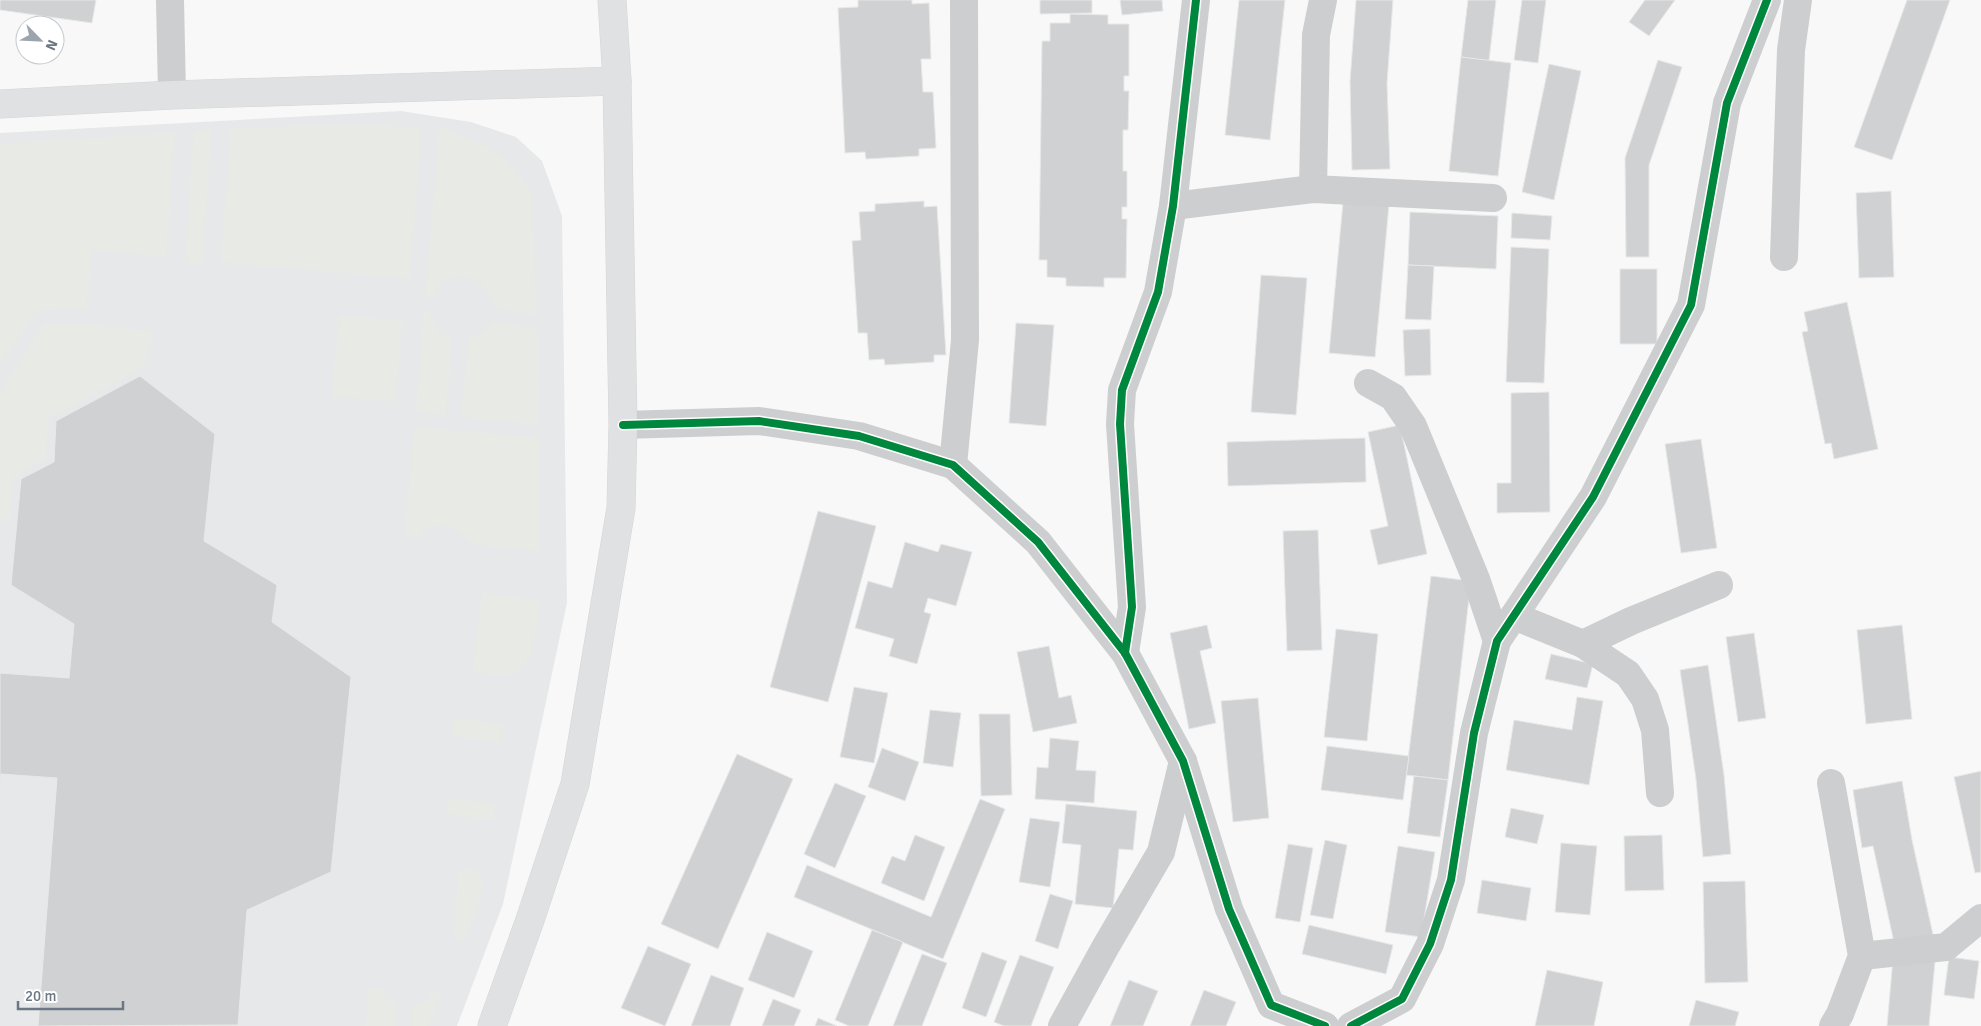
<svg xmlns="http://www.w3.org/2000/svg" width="1981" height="1026" font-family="Signika,sans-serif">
  <rect width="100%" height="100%" fill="#f8f8f8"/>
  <path fill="#e7e8e9" d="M 401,111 L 471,122 L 516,137 L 542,161 L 562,216 L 567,603 L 503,904 L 457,1026 L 0,1026 L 0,133 Z"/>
  <g fill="#e8eae6">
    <path d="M 337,125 L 422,127 L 410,279 L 221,262 L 231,128 Z"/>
    <path d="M 440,127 L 481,144 L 503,159 L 526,185 L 533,202 L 536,315 L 494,308 C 490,273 442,264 432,298 L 425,297 Z"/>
    <path d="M 194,131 L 211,131 L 203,264 L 185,262 Z"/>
    <path d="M 175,133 L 166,257 L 92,250 L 86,308 L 37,311 L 0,365 L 0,144 Z"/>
    <path d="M 424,311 L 430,312 C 432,324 439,336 452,339 L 446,415 L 416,412 Z"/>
    <path d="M 339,315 L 402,321 L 396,402 L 332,396 Z"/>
    <path d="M 492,321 L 537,329 L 538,424 L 461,417 L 468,340 L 484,333 Z"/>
    <path d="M 44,324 L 74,324 L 154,331 L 143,367 L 48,419 L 46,458 L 14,477 L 9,520 L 0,519 L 0,392 Z"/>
    <path d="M 414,427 L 539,438 L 539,551 L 471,544 C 467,539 463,533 457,530 C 443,522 427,525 418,537 L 405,536 Z"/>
    <path d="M 482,593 L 540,601 C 536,625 537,671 504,675 C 495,676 483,672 473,671 Z"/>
    <path d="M 454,718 L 502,724 L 500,742 L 451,736 Z"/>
    <path d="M 448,798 L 495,804 L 493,820 L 446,814 Z"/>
    <path d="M 464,869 C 501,867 470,922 464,939 L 461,941 L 454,937 L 458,876 L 459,871 Z"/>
    <path d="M 369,988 L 382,988 L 383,995 L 397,1006 L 396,1026 L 366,1026 Z"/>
    <path d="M 429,992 L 441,995 L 429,1026 L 411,1026 L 412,1006 L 429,1001 Z"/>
  </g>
  <g fill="#d0d1d2" stroke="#e8e8e8">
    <path d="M 0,0 L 96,0 L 92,23 L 0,10 Z"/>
    <path d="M 858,0 L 912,0 L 912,4 L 929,3 L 931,59 L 921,59 L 923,92 L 933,92 L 936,148 L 919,149 L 919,156 L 866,159 L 865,152 L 845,153 L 838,8 L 858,7 Z"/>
    <path d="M 1040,0 L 1092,0 L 1092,13 L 1040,14 Z"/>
    <path d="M 1120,0 L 1162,0 L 1163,11 L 1122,15 Z"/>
    <path d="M 1239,0 L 1285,0 L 1270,140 L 1225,135 Z"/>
    <path d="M 1356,0 L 1393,0 L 1387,84 L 1390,169 L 1352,170 L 1350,81 Z"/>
    <path d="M 1468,0 L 1496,0 L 1489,61 L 1461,57 Z"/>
    <path d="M 1522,0 L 1546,0 L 1538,63 L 1514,60 Z"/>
    <path d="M 1645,0 L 1675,0 L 1649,36 L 1629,22 Z"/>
    <path d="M 1907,0 L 1950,0 L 1892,160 L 1854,147 Z"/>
    <path d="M 1070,14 L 1108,15 L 1108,24 L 1129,24 L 1129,76 L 1124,76 L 1124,91 L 1129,91 L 1128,130 L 1123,130 L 1123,171 L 1127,171 L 1127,207 L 1122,207 L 1122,219 L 1127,219 L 1126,278 L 1104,278 L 1104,287 L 1066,286 L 1066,278 L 1047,277 L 1047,260 L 1039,260 L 1042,41 L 1050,41 L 1050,23 L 1070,23 Z"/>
    <path d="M 1461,57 L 1511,63 L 1498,176 L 1449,171 Z"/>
    <path d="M 1658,60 L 1682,67 L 1649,165 L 1649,257 L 1626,257 L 1625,158 Z"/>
    <path d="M 1549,64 L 1581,71 L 1554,200 L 1522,192 Z"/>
    <path d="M 1891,191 L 1894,277 L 1859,278 L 1856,193 Z"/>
    <path d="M 924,201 L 924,207 L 937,206 L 946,355 L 934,355 L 934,362 L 885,365 L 884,359 L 869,360 L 867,333 L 858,333 L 852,241 L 861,240 L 859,212 L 875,211 L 875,204 Z"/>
    <path d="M 1343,202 L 1389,205 L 1375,357 L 1329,353 Z"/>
    <path d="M 1410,212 L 1498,216 L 1496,269 L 1408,265 Z"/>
    <path d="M 1512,213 L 1552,216 L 1550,240 L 1511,238 Z"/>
    <path d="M 1511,247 L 1549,249 L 1544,383 L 1506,382 Z"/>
    <path d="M 1408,265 L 1434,266 L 1431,320 L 1405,319 Z"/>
    <rect x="1620" y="269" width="37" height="75"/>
    <path d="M 1261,275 L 1307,278 L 1296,415 L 1251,412 Z"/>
    <path d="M 1847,302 L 1878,449 L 1834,459 L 1831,443 L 1825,444 L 1802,332 L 1808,331 L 1804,312 Z"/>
    <path d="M 1016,323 L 1054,325 L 1046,426 L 1009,423 Z"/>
    <path d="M 1430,329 L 1431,375 L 1405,376 L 1403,330 Z"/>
    <path d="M 140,376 L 215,434 L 204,541 L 277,585 L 272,622 L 351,677 L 331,872 L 247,910 L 238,1025 L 38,1026 L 57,778 L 1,774 L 0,788 L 0,673 L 69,678 L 74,624 L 11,585 L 21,479 L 54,462 L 56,421 Z"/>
    <path d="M 1549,392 L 1550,512 L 1497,513 L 1497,483 L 1511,483 L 1511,393 Z"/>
    <path d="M 1400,425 L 1427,554 L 1378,565 L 1370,530 L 1388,526 L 1368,432 Z"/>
    <path d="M 1365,438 L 1366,482 L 1228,486 L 1227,442 Z"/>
    <path d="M 1701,439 L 1717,548 L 1681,553 L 1665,444 Z"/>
    <path d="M 818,511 L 876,526 L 828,702 L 770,687 Z"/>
    <path d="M 1318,530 L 1322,650 L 1287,651 L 1283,531 Z"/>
    <path d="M 905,542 L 938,552 L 941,544 L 972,552 L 956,606 L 928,598 L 924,612 L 931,614 L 917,664 L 889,656 L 894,639 L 855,628 L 868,581 L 892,588 Z"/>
    <path d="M 1431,576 L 1471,581 L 1448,780 L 1406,775 Z"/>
    <path d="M 1207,625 L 1212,648 L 1200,651 L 1216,723 L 1189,729 L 1170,633 Z"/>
    <path d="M 1902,625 L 1912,719 L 1866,724 L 1857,630 Z"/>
    <path d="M 1336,629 L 1378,634 L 1367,741 L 1324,737 Z"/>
    <path d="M 1754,633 L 1766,718 L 1738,722 L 1726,637 Z"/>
    <path d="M 1049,646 L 1059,698 L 1071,695 L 1077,723 L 1033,732 L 1017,652 Z"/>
    <path d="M 1551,654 L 1593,664 L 1587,688 L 1545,679 Z"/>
    <path d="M 1708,665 L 1724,775 L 1731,854 L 1703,857 L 1696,779 L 1680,670 Z"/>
    <path d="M 854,687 L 888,693 L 874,763 L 840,757 Z"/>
    <path d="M 1577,697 L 1603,701 L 1589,785 L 1506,770 L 1514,720 L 1572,730 Z"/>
    <path d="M 1258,698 L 1269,818 L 1233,822 L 1221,701 Z"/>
    <path d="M 930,710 L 961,713 L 953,767 L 923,763 Z"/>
    <path d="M 979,714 L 1010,714 L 1012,795 L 981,796 Z"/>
    <path d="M 1050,738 L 1079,741 L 1076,770 L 1096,771 L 1094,803 L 1035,799 L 1037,767 L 1048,768 Z"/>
    <path d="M 1327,746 L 1409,756 L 1403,800 L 1321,790 Z"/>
    <path d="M 882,748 L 919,762 L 905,801 L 868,787 Z"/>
    <path d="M 737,754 L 793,779 L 718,949 L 661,924 Z"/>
    <path d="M 1981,771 L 1981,872 L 1975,873 L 1954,777 Z"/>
    <path d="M 1414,776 L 1448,780 L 1440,837 L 1407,833 Z"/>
    <path d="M 1902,781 L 1912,840 L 1934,939 L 1895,947 L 1873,846 L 1862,848 L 1853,790 Z"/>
    <path d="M 835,783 L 866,796 L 835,868 L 804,854 Z"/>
    <path d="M 980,799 L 1005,809 L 943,959 L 794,897 L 807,865 L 931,917 Z"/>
    <path d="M 1066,804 L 1137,811 L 1133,850 L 1119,849 L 1113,908 L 1075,904 L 1081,845 L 1062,843 Z"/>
    <path d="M 1511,808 L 1544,815 L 1537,844 L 1505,837 Z"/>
    <path d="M 1030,818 L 1060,822 L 1050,887 L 1019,882 Z"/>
    <path d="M 915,835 L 945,847 L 924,901 L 881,883 L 892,856 L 905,861 Z"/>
    <path d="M 1662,835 L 1664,890 L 1625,891 L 1624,836 Z"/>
    <path d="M 1325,840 L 1347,845 L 1333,919 L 1310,915 Z"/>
    <path d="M 1561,843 L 1597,846 L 1590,915 L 1555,912 Z"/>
    <path d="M 1288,844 L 1313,848 L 1300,922 L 1275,918 Z"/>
    <path d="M 1398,846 L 1435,852 L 1421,937 L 1385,932 Z"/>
    <path d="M 1482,880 L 1531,888 L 1526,921 L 1477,913 Z"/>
    <path d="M 1745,881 L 1748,982 L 1705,983 L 1703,882 Z"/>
    <path d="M 1050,894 L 1073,901 L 1058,949 L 1035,941 Z"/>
    <path d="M 1309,925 L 1393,945 L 1386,974 L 1302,954 Z"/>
    <path d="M 872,930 L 903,942 L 868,1026 L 849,1026 L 835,1020 Z"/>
    <path d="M 767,932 L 813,951 L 794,998 L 748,980 Z"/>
    <path d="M 648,946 L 691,964 L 665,1026 L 621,1008 Z"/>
    <path d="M 982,952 L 1007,961 L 986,1017 L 962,1008 Z"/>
    <path d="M 922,954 L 947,963 L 922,1026 L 893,1026 Z"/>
    <path d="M 1020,955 L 1054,967 L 1031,1026 L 1004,1026 L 994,1022 Z"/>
    <path d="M 1949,957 L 1979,961 L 1974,999 L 1944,995 Z"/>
    <path d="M 1893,958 L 1935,962 L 1929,1026 L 1887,1026 Z"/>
    <path d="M 1547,970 L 1603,982 L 1594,1026 L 1535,1026 Z"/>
    <path d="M 711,975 L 744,988 L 730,1026 L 691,1026 Z"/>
    <path d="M 1129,980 L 1158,991 L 1143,1026 L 1110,1026 Z"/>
    <path d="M 1204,990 L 1236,1002 L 1226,1026 L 1190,1026 Z"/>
    <path d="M 773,999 L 801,1010 L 794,1026 L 762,1026 Z"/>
    <path d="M 1696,1000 L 1739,1012 L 1735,1026 L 1689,1026 Z"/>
    <path d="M 818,1018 L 837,1026 L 815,1026 Z"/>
  </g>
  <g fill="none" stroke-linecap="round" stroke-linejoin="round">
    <defs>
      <g id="secondary">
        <path d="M 0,104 L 172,95 L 617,81"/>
        <path d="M 492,1026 L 531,917 L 575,784 L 621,508 L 623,425 L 617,81 L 612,0"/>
      </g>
    </defs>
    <use href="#secondary" stroke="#d5d6d6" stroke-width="29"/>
    <g stroke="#cdcecf" stroke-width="28">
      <path d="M 170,0 L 172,95"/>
      <path d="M 1313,189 L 1316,35 L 1323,0"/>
      <path d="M 1173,206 L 1313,189 L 1493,198"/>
      <path d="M 1784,257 L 1791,50 L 1798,0"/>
      <path d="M 1368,383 L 1393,397 L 1413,426 L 1476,579 L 1497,641"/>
      <path d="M 623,425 L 759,421 L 859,436 L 953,465 L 1038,542 L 1125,653 L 1183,761 L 1229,909 L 1271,1005 L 1325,1026"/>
      <path d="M 953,465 L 965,340 L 964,0"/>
      <path d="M 1514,616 L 1583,644 L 1628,674 L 1645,699 L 1655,730 L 1660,793"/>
      <path d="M 1583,644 L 1631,621 L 1719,585"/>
      <path d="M 1125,653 L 1132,607 L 1120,424 L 1122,390 L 1158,292 L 1173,206 L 1196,0"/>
      <path d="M 1831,783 L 1862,956 L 1840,1014 L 1833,1026"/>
      <path d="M 1862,956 L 1946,947 L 1981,918"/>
      <path d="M 1062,1026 L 1106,946 L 1161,852 L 1183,761"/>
      <path d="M 1351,1026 L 1402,999 L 1430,944 L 1451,880 L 1474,733 L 1497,641 L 1593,497 L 1691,305 L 1727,103 L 1767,0"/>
    </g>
    <use href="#secondary" stroke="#e0e1e2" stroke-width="28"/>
    <defs>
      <g id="cycleway">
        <path d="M 623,425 L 759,421 L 859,436 L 953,465 L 1038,542 L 1125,653 L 1183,761 L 1229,909 L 1271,1005 L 1325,1026"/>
        <path d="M 1125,653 L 1132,607 L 1120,424 L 1122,390 L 1158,292 L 1173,206 L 1196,0"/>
        <path d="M 1351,1026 L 1402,999 L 1430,944 L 1451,880 L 1474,733 L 1497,641 L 1593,497 L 1691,305 L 1727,103 L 1767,0"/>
      </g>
    </defs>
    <use href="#cycleway" stroke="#fff" stroke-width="11"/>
    <use href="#cycleway" stroke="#00873e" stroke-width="8"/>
  </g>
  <g transform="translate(40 40) rotate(114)"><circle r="24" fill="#ffffff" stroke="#c4c9ce"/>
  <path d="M0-4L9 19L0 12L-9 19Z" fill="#9ca4ad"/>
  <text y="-8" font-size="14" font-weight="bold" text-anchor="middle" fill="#6b7785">N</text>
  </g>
  <path d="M18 1001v8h105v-8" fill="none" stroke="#6b7785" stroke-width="2.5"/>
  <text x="25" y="1001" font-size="15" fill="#6b7785" stroke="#ffffff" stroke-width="4" paint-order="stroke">20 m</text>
</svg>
